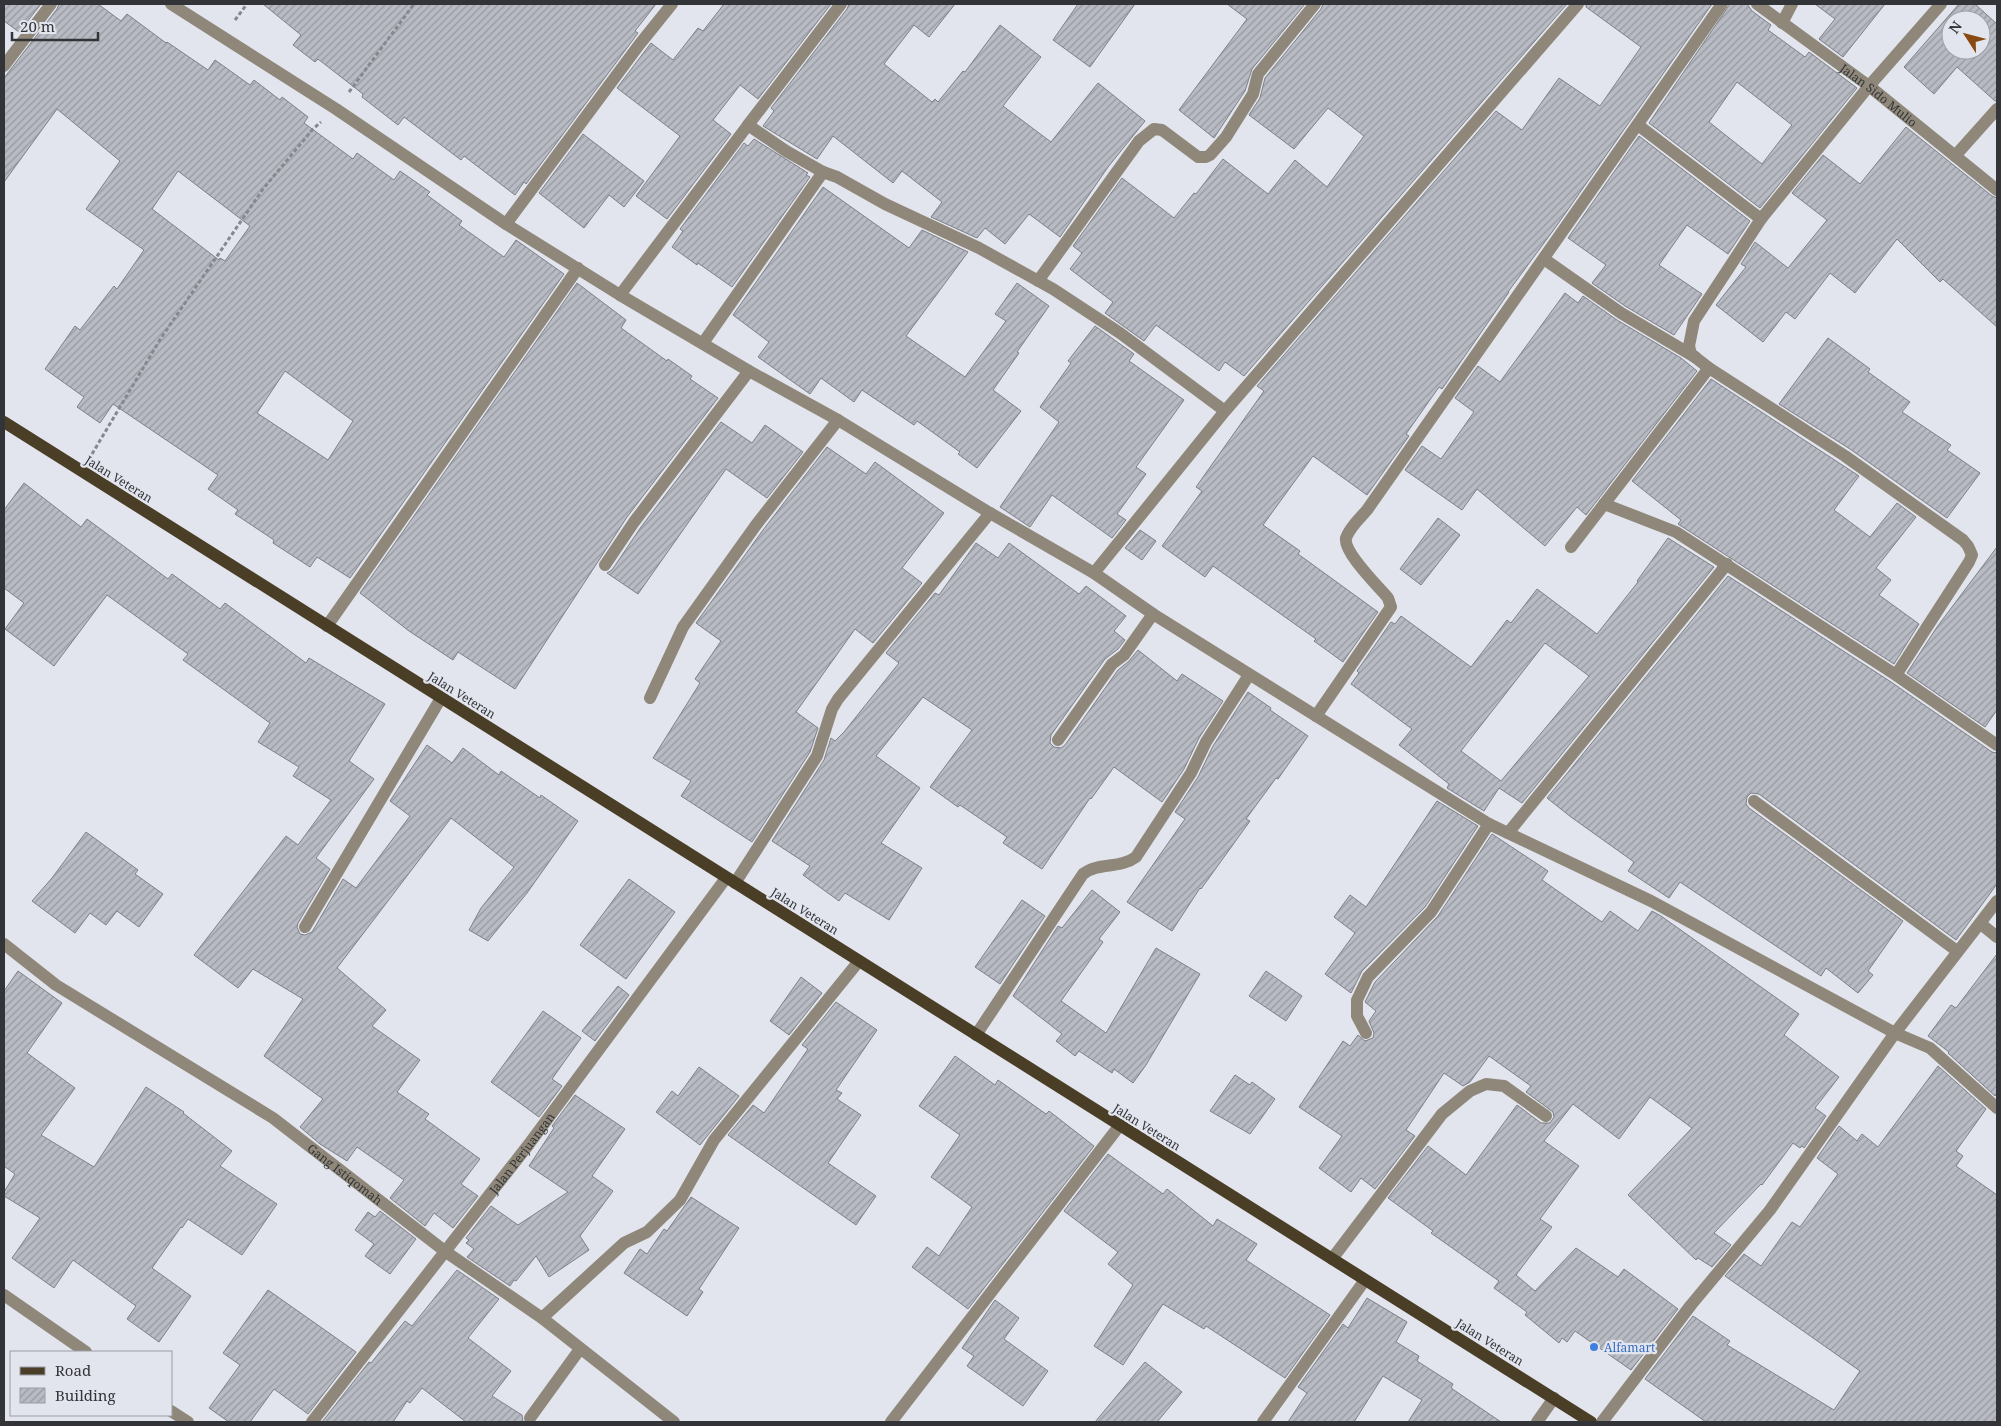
<svg xmlns="http://www.w3.org/2000/svg" width="2001" height="1426" font-family="'Noto Serif',serif">
  <defs>
    <pattern id="building-hatch" width="6" height="6" patternUnits="userSpaceOnUse" patternTransform="scale(1.25)"><rect width="6" height="6" fill="#b8bbc3"/><path d="M-1 1l2-2M0 6l6-6M5 7l2-2" fill="none" stroke="#96999f"/></pattern>
  </defs>
  <rect width="100%" height="100%" fill="#e2e5ee"/>
  <g fill="url(#building-hatch)" stroke="#7e8088" fill-rule="evenodd">
    <path d="M 4,4 L 41,4 L 19,32 L 4,21 Z"/>
    <path d="M 59,4 L 98,4 L 121,21 L 127,14 L 166,43 L 167,42 L 208,70 L 215,60 L 250,85 L 254,80 L 280,100 L 282,97 L 308,117 L 304,123 L 353,159 L 357,153 L 394,180 L 400,171 L 430,192 L 427,195 L 462,221 L 459,225 L 504,257 L 516,240 L 564,274 L 350,578 L 317,557 L 310,567 L 273,543 L 274,540 L 235,514 L 238,510 L 208,489 L 218,475 L 113,404 L 100,423 L 77,407 L 84,397 L 45,369 L 75,326 L 80,330 L 114,286 L 117,289 L 144,250 L 86,209 L 120,161 L 57,109 L 4,182 L 4,78 L 57,9 ZM 178,171 L 250,226 L 225,261 L 220,258 L 219,260 L 152,209 ZM 285,371 L 353,421 L 328,460 L 257,413 Z"/>
    <path d="M 263,4 L 656,4 L 635,31 L 638,33 L 526,184 L 524,182 L 515,195 L 464,156 L 461,160 L 404,117 L 398,125 L 362,97 L 363,94 L 318,59 L 315,62 L 293,45 L 301,35 Z"/>
    <path d="M 724,4 L 831,4 L 758,99 L 740,85 L 713,120 L 731,134 L 667,219 L 636,196 L 680,136 L 617,88 L 651,43 L 673,60 L 698,28 L 703,31 Z"/>
    <path d="M 849,4 L 955,4 L 929,37 L 914,25 L 884,64 L 932,102 L 935,99 L 938,102 L 963,71 L 965,72 L 1000,25 L 1041,57 L 1003,106 L 1051,142 L 1098,83 L 1145,121 L 1108,167 L 1060,237 L 1029,214 L 1005,244 L 985,228 L 977,238 L 931,217 L 942,202 L 902,171 L 893,183 L 833,136 L 817,159 L 763,126 L 774,111 L 771,108 L 847,9 Z"/>
    <path d="M 1078,4 L 1135,4 L 1090,67 L 1053,40 Z"/>
    <path d="M 1227,4 L 1305,4 L 1252,69 L 1245,91 L 1214,138 L 1179,110 L 1247,19 Z"/>
    <path d="M 1323,4 L 1567,4 L 1244,376 L 1225,362 L 1219,371 L 1156,325 L 1144,341 L 1105,313 L 1113,302 L 1070,269 L 1082,253 L 1073,246 L 1122,178 L 1174,218 L 1194,193 L 1196,194 L 1223,159 L 1268,194 L 1295,160 L 1327,187 L 1364,136 L 1328,108 L 1294,149 L 1249,115 L 1260,98 L 1265,78 L 1321,9 Z"/>
    <path d="M 1586,4 L 1712,4 L 1555,228 L 1508,292 L 1509,292 L 1442,389 L 1439,387 L 1406,434 L 1409,436 L 1367,495 L 1313,456 L 1263,525 L 1300,551 L 1298,554 L 1378,612 L 1343,662 L 1314,641 L 1316,639 L 1213,566 L 1205,577 L 1162,546 L 1202,491 L 1196,487 L 1264,391 L 1257,386 L 1496,111 L 1522,130 L 1559,78 L 1600,106 L 1641,47 L 1586,7 Z"/>
    <path d="M 1730,4 L 1747,4 L 1752,11 L 1771,25 L 1768,30 L 1805,57 L 1809,52 L 1857,88 L 1760,208 L 1649,123 ZM 1737,82 L 1792,125 L 1762,164 L 1709,122 Z"/>
    <path d="M 1815,4 L 1885,4 L 1843,57 L 1819,39 L 1835,19 Z"/>
    <path d="M 1959,4 L 1975,4 L 1997,24 L 1997,101 L 1995,101 L 1957,67 L 1934,94 L 1904,67 ZM 1951,20 L 1981,20 L 1981,50 L 1951,50 Z"/>
    <path d="M 1906,127 L 1992,196 L 1997,198 L 1997,327 L 1943,279 L 1940,282 L 1897,239 L 1855,293 L 1830,273 L 1795,319 L 1786,312 L 1763,342 L 1716,305 L 1746,267 L 1741,264 L 1755,242 L 1788,268 L 1827,220 L 1792,193 L 1823,155 L 1860,184 Z"/>
    <path d="M 583,134 L 644,181 L 624,207 L 609,195 L 584,228 L 539,193 Z"/>
    <path d="M 1639,136 L 1750,221 L 1728,254 L 1687,225 L 1659,265 L 1702,294 L 1674,335 L 1625,306 L 1592,283 L 1606,265 L 1568,238 Z"/>
    <path d="M 754,139 L 808,173 L 806,175 L 810,177 L 732,287 L 698,263 L 697,265 L 672,247 L 683,231 L 680,229 L 744,143 L 748,146 Z"/>
    <path d="M 823,187 L 909,248 L 922,230 L 968,252 L 906,336 L 965,377 L 1006,321 L 995,314 L 1017,283 L 1049,306 L 1017,352 L 1019,353 L 993,390 L 1021,411 L 977,468 L 958,454 L 960,452 L 917,421 L 914,425 L 862,390 L 854,402 L 821,378 L 810,394 L 758,357 L 769,342 L 733,315 Z"/>
    <path d="M 577,283 L 626,320 L 621,328 L 667,361 L 668,359 L 692,376 L 690,379 L 718,398 L 627,517 L 515,689 L 458,652 L 453,660 L 409,631 L 360,593 Z"/>
    <path d="M 1565,293 L 1578,303 L 1583,296 L 1617,320 L 1681,358 L 1697,371 L 1586,515 L 1577,507 L 1545,546 L 1477,489 L 1462,510 L 1405,470 L 1422,446 L 1441,459 L 1474,412 L 1455,398 L 1478,366 L 1500,382 Z"/>
    <path d="M 1095,326 L 1134,354 L 1129,361 L 1184,400 L 1136,467 L 1146,474 L 1117,514 L 1126,520 L 1112,538 L 1052,495 L 1030,527 L 1000,507 L 1059,422 L 1040,407 L 1071,363 L 1068,361 Z"/>
    <path d="M 1828,338 L 1870,369 L 1868,372 L 1910,402 L 1902,412 L 1951,445 L 1947,450 L 1980,473 L 1947,518 L 1850,449 L 1779,404 Z"/>
    <path d="M 1711,379 L 1859,476 L 1834,510 L 1870,537 L 1897,503 L 1916,517 L 1876,568 L 1891,580 L 1879,595 L 1919,624 L 1894,664 L 1678,524 L 1681,520 L 1632,481 Z"/>
    <path d="M 721,422 L 752,443 L 765,425 L 803,452 L 767,498 L 726,469 L 638,594 L 607,573 L 612,570 L 641,527 Z"/>
    <path d="M 827,447 L 866,474 L 875,462 L 944,513 L 902,568 L 922,583 L 873,643 L 855,629 L 796,712 L 818,728 L 810,752 L 752,842 L 681,796 L 691,781 L 653,758 L 700,683 L 695,679 L 721,641 L 696,623 L 763,530 Z"/>
    <path d="M 24,483 L 81,527 L 87,519 L 168,579 L 172,574 L 220,609 L 225,603 L 306,663 L 309,658 L 385,704 L 349,761 L 374,779 L 316,858 L 330,869 L 298,923 L 297,927 L 300,934 L 305,935 L 312,932 L 343,879 L 356,888 L 410,816 L 390,801 L 427,745 L 452,763 L 463,748 L 499,775 L 501,771 L 540,798 L 541,795 L 578,821 L 527,893 L 488,941 L 469,930 L 481,908 L 514,867 L 451,818 L 337,968 L 386,1010 L 372,1026 L 420,1060 L 397,1092 L 429,1114 L 425,1119 L 480,1159 L 461,1184 L 478,1196 L 453,1228 L 434,1213 L 425,1226 L 390,1198 L 404,1180 L 357,1147 L 347,1161 L 320,1144 L 300,1127 L 323,1099 L 264,1056 L 303,999 L 253,969 L 238,988 L 194,955 L 286,836 L 298,845 L 331,800 L 293,776 L 299,767 L 258,742 L 270,723 L 183,660 L 188,654 L 107,595 L 54,666 L 5,629 L 24,603 L 4,588 L 4,510 Z"/>
    <path d="M 1438,518 L 1460,535 L 1421,585 L 1400,569 Z"/>
    <path d="M 1140,530 L 1156,541 L 1142,560 L 1125,548 Z"/>
    <path d="M 1668,538 L 1714,567 L 1522,803 L 1499,788 L 1484,811 L 1447,788 L 1449,784 L 1399,745 L 1412,729 L 1351,684 L 1359,673 L 1357,671 L 1391,622 L 1395,624 L 1401,616 L 1471,667 L 1507,620 L 1511,623 L 1537,589 L 1597,634 L 1638,582 L 1637,581 ZM 1545,643 L 1589,676 L 1501,781 L 1461,751 Z"/>
    <path d="M 976,543 L 998,558 L 1009,543 L 1079,594 L 1086,586 L 1126,616 L 1114,631 L 1125,640 L 1118,649 L 1105,659 L 1051,735 L 1050,743 L 1054,747 L 1061,748 L 1065,745 L 1118,670 L 1129,661 L 1138,650 L 1177,681 L 1182,674 L 1223,701 L 1199,738 L 1184,769 L 1162,802 L 1114,767 L 1091,799 L 1090,798 L 1042,869 L 1003,843 L 1007,837 L 960,805 L 958,807 L 930,787 L 972,730 L 923,697 L 876,756 L 920,788 L 881,843 L 922,868 L 889,920 L 845,893 L 839,901 L 803,875 L 810,866 L 772,841 L 824,760 L 831,738 L 835,741 L 844,732 L 899,663 L 886,653 L 935,593 L 939,595 Z"/>
    <path d="M 1997,547 L 1997,710 L 1985,727 L 1907,673 L 1937,627 Z"/>
    <path d="M 1728,576 L 1891,682 L 1992,752 L 1997,753 L 1997,884 L 1956,940 L 1759,794 L 1751,793 L 1747,797 L 1746,804 L 1749,808 L 1903,921 L 1868,971 L 1873,975 L 1858,993 L 1826,968 L 1821,976 L 1680,882 L 1669,898 L 1628,871 L 1634,862 L 1571,817 L 1547,798 Z"/>
    <path d="M 1248,692 L 1271,708 L 1270,710 L 1308,736 L 1278,779 L 1276,778 L 1246,819 L 1250,821 L 1201,889 L 1200,888 L 1172,931 L 1127,902 L 1185,819 L 1175,812 L 1198,777 L 1213,746 Z"/>
    <path d="M 1437,801 L 1478,826 L 1425,907 L 1362,971 L 1351,993 L 1325,974 L 1355,933 L 1334,917 L 1350,895 L 1366,907 Z"/>
    <path d="M 86,832 L 138,870 L 135,874 L 163,894 L 139,927 L 117,911 L 106,925 L 90,913 L 75,933 L 32,901 L 52,878 Z"/>
    <path d="M 1492,834 L 1548,871 L 1542,880 L 1602,922 L 1610,911 L 1638,931 L 1652,911 L 1661,916 L 1799,1014 L 1784,1035 L 1839,1077 L 1815,1108 L 1826,1116 L 1804,1148 L 1802,1146 L 1800,1148 L 1793,1143 L 1762,1185 L 1761,1184 L 1714,1233 L 1731,1245 L 1712,1267 L 1698,1258 L 1696,1260 L 1628,1195 L 1692,1128 L 1650,1097 L 1619,1139 L 1573,1104 L 1544,1141 L 1579,1166 L 1540,1219 L 1552,1227 L 1516,1275 L 1535,1291 L 1576,1248 L 1618,1277 L 1624,1269 L 1678,1309 L 1631,1370 L 1575,1331 L 1567,1342 L 1562,1338 L 1559,1343 L 1525,1315 L 1527,1312 L 1494,1288 L 1499,1281 L 1431,1233 L 1433,1231 L 1388,1198 L 1428,1146 L 1466,1175 L 1517,1105 L 1541,1123 L 1550,1123 L 1554,1117 L 1553,1112 L 1526,1092 L 1531,1086 L 1489,1056 L 1470,1082 L 1463,1086 L 1444,1073 L 1406,1130 L 1415,1136 L 1375,1189 L 1361,1178 L 1351,1192 L 1319,1168 L 1342,1136 L 1299,1107 L 1343,1041 L 1350,1046 L 1358,1035 L 1365,1041 L 1373,1038 L 1374,1033 L 1369,1021 L 1376,1011 L 1365,1002 L 1375,982 L 1438,916 Z"/>
    <path d="M 629,879 L 675,912 L 626,979 L 580,945 Z"/>
    <path d="M 1092,890 L 1120,912 L 1099,939 L 1103,942 L 1061,1001 L 1106,1033 L 1156,948 L 1200,974 L 1146,1065 L 1133,1083 L 1114,1069 L 1112,1073 L 1079,1051 L 1075,1056 L 1056,1041 L 1062,1034 L 1013,996 L 1058,926 L 1062,928 Z"/>
    <path d="M 1022,900 L 1045,916 L 1000,984 L 975,967 Z"/>
    <path d="M 1997,954 L 1997,1093 L 1995,1096 L 1948,1053 L 1949,1052 L 1928,1036 L 1951,1005 L 1956,1008 Z"/>
    <path d="M 18,971 L 62,1003 L 27,1053 L 75,1088 L 41,1135 L 94,1167 L 146,1087 L 184,1112 L 183,1113 L 232,1151 L 220,1166 L 277,1204 L 242,1255 L 188,1219 L 182,1228 L 181,1227 L 152,1268 L 191,1296 L 159,1342 L 127,1319 L 136,1306 L 73,1260 L 54,1288 L 12,1258 L 40,1218 L 4,1196 L 4,1192 L 15,1174 L 4,1166 L 4,991 Z"/>
    <path d="M 1266,971 L 1302,996 L 1286,1021 L 1249,996 Z"/>
    <path d="M 801,977 L 822,993 L 789,1035 L 770,1021 Z"/>
    <path d="M 618,986 L 629,995 L 595,1041 L 582,1031 Z"/>
    <path d="M 836,1002 L 877,1030 L 836,1090 L 842,1093 L 837,1099 L 861,1115 L 828,1163 L 876,1196 L 856,1225 L 728,1135 L 753,1105 L 764,1113 L 808,1049 L 802,1045 Z"/>
    <path d="M 543,1011 L 581,1038 L 552,1079 L 562,1086 L 539,1117 L 491,1082 Z"/>
    <path d="M 955,1056 L 995,1085 L 998,1080 L 1046,1114 L 1049,1111 L 1094,1146 L 968,1309 L 912,1267 L 927,1247 L 939,1256 L 972,1207 L 931,1177 L 960,1135 L 919,1106 Z"/>
    <path d="M 1938,1066 L 1986,1109 L 1956,1151 L 1963,1156 L 1956,1166 L 1997,1195 L 1997,1422 L 1706,1422 L 1645,1379 L 1693,1316 L 1730,1341 L 1727,1345 L 1834,1410 L 1860,1371 L 1725,1276 L 1744,1254 L 1761,1266 L 1792,1222 L 1800,1227 L 1838,1174 L 1817,1158 L 1839,1126 L 1857,1141 L 1862,1134 L 1878,1147 Z"/>
    <path d="M 699,1067 L 739,1096 L 700,1145 L 656,1112 L 672,1091 L 678,1096 Z"/>
    <path d="M 1235,1075 L 1250,1085 L 1252,1082 L 1275,1099 L 1250,1134 L 1210,1111 Z"/>
    <path d="M 575,1095 L 625,1129 L 592,1176 L 613,1191 L 580,1236 L 589,1250 L 549,1277 L 536,1256 L 516,1281 L 514,1280 L 510,1286 L 467,1257 L 474,1249 L 466,1243 L 469,1240 L 466,1238 L 491,1206 L 518,1225 L 568,1192 L 529,1166 L 554,1128 L 552,1126 Z"/>
    <path d="M 1108,1154 L 1163,1194 L 1167,1189 L 1213,1226 L 1217,1219 L 1257,1244 L 1246,1260 L 1330,1315 L 1285,1378 L 1206,1326 L 1204,1329 L 1163,1304 L 1123,1365 L 1094,1346 L 1133,1285 L 1108,1264 L 1118,1252 L 1064,1211 Z"/>
    <path d="M 691,1197 L 739,1228 L 699,1289 L 703,1292 L 687,1316 L 624,1273 L 640,1249 L 647,1254 L 664,1229 L 667,1231 Z"/>
    <path d="M 380,1211 L 416,1239 L 390,1274 L 365,1256 L 374,1244 L 355,1230 L 368,1212 L 375,1217 Z"/>
    <path d="M 457,1270 L 499,1299 L 468,1338 L 511,1371 L 492,1396 L 522,1415 L 523,1422 L 466,1422 L 422,1388 L 410,1403 L 407,1401 L 393,1422 L 322,1422 L 369,1362 L 371,1363 L 405,1321 L 412,1326 Z"/>
    <path d="M 268,1290 L 356,1352 L 308,1414 L 274,1389 L 250,1422 L 229,1422 L 209,1408 L 240,1365 L 223,1353 Z"/>
    <path d="M 1367,1298 L 1407,1322 L 1396,1342 L 1419,1356 L 1417,1361 L 1453,1384 L 1451,1388 L 1501,1422 L 1408,1422 L 1422,1400 L 1383,1376 L 1354,1422 L 1288,1422 L 1307,1393 L 1298,1387 L 1343,1324 L 1348,1328 Z"/>
    <path d="M 995,1300 L 1019,1318 L 1004,1339 L 1048,1371 L 1023,1406 L 967,1366 L 974,1356 L 962,1348 Z"/>
    <path d="M 1145,1362 L 1182,1392 L 1157,1422 L 1095,1422 Z"/>
  </g>
  <g fill="none" stroke-linecap="round" stroke-linejoin="round">
    <g stroke="#86888f" stroke-width="3" stroke-dasharray="4 2.5" stroke-linecap="butt">
      <path d="M 235,20 L 247,4"/>
      <path d="M 349,92 L 414,4"/>
      <path d="M 92,454 L 161,338 L 263,189 L 313,129 L 321,122"/>
    </g>
    <g stroke="#8f887a" stroke-width="12">
      <path d="M 171,4 L 336,109 L 506,224 L 620,295 L 749,371 L 838,420 L 990,513 L 1094,573 L 1153,614 L 1489,824 L 1651,901 L 1895,1033 L 1930,1048 L 1997,1108"/>
      <path d="M 841,4 L 748,125 L 786,151 L 823,172 L 837,177 L 885,204 L 979,248 L 1053,289 L 1120,333 L 1225,411"/>
      <path id="s1" d="M 1757,4 L 1869,86 L 1997,190"/>
      <path d="M 1782,23 L 1792,4"/>
      <path d="M 4,66 L 51,4"/>
      <path d="M 1638,125 L 1761,219"/>
      <path d="M 1955,156 L 1997,109"/>
      <path d="M 506,224 L 639,45 L 672,4"/>
      <path d="M 1544,259 L 1621,313 L 1695,357"/>
      <path d="M 1038,281 L 1139,141 L 1154,129 L 1162,130 L 1198,157 L 1206,157 L 1210,155 L 1226,137 L 1253,94 L 1258,74 L 1315,4"/>
      <path d="M 620,295 L 748,125"/>
      <path d="M 703,343 L 823,172"/>
      <path d="M 1604,504 L 1676,532 L 1896,675 L 1997,745"/>
      <path d="M 1571,547 L 1709,368"/>
      <path d="M 605,565 L 634,522 L 749,371"/>
      <path d="M 1094,573 L 1225,411 L 1578,4"/>
      <path d="M 327,626 L 578,268"/>
      <path d="M 1896,675 L 1969,562 L 1972,555 L 1968,546 L 1963,540 L 1845,456 L 1709,368 L 1691,354 L 1689,346 L 1694,321 L 1761,219 L 1869,86 L 1941,4"/>
      <path d="M 650,698 L 683,627 L 756,525 L 838,420"/>
      <path d="M 1316,716 L 1391,607 L 1388,598 C 1378,586 1343,552 1346,538 C 1349,528 1360,518 1367,510 L 1722,4"/>
      <path d="M 1058,740 L 1112,664 L 1124,655 L 1153,614"/>
      <path d="M 1754,801 L 1957,951"/>
      <path d="M 1508,833 L 1727,564"/>
      <path d="M 735,883 L 817,756 L 832,709 L 838,699 L 990,513"/>
      <path d="M 1981,924 L 1997,937"/>
      <path d="M 305,927 L 441,698"/>
      <path id="s2" d="M 4,944 L 56,985 L 273,1118 L 446,1252 L 542,1318 L 674,1422"/>
      <path d="M 1366,1033 L 1357,1016 L 1357,1000 L 1368,977 L 1431,912 L 1489,824"/>
      <path d="M 976,1035 L 1083,874 C 1098,862 1120,869 1136,857 L 1191,773 L 1206,742 L 1249,675"/>
      <path d="M 1332,1259 L 1442,1114 L 1470,1091 L 1486,1084 L 1504,1086 L 1546,1116"/>
      <path d="M 4,1295 L 86,1352"/>
      <path d="M 542,1318 L 624,1243 L 647,1232 L 680,1200 L 714,1140 L 859,961"/>
      <path d="M 171,1411 L 188,1422"/>
      <path d="M 530,1418 L 580,1349"/>
      <path id="s3" d="M 312,1422 L 529,1144 L 726,878"/>
      <path d="M 891,1422 L 1120,1125"/>
      <path d="M 1263,1422 L 1365,1280"/>
      <path d="M 1537,1422 L 1554,1398"/>
      <path d="M 1602,1422 L 1691,1305 L 1770,1210 L 1895,1033 L 1997,901"/>
    </g>
    <path stroke="#4a3e26" stroke-width="12" d="M 4,422 L 1591,1422"/>
  </g>
  <circle fill="#3f7fe0" stroke="#e2e5ee" stroke-width="2" cx="1594" cy="1347" r="5"/>
  <g text-anchor="middle" dominant-baseline="central" stroke-width="4.5" stroke-linejoin="round" paint-order="stroke">
    <g font-size="12" fill="#333438" stroke="#e2e5ee">
      <text stroke="none"><textPath href="#s1" startOffset="152">Jalan Sido Mulio</textPath></text>
      <text transform="translate(119 479) rotate(32)">Jalan Veteran</text>
      <text transform="translate(462 695) rotate(32)">Jalan Veteran</text>
      <text transform="translate(805 911) rotate(32)">Jalan Veteran</text>
      <text transform="translate(1147 1127) rotate(32)">Jalan Veteran</text>
      <text stroke="none"><textPath href="#s3" startOffset="341">Jalan Perjuangan</textPath></text>
      <text stroke="none"><textPath href="#s2" startOffset="412">Gang Istiqomah</textPath></text>
      <text transform="translate(1490 1342) rotate(32)">Jalan Veteran</text>
    </g>
    <g font-size="12" fill="#366cbe" stroke="#e2e5ee" text-anchor="start">
      <text x="1604" y="1347">Alfamart</text>
    </g>
  </g>
  <rect width="2001" height="1426" fill="none" stroke="#333438" stroke-width="10"/>
  <rect x="10" y="1351" width="162" height="65" fill="#e2e5ee" stroke="#9c9ea5"/>
  <rect x="20" y="1367" width="25" height="8" fill="#4a3e26" stroke="#9c9ea5"/>
  <text x="55" y="1376" font-size="15" fill="#333438">Road</text>
  <rect x="20" y="1388" width="25" height="15" fill="url(#building-hatch)" stroke="#9c9ea5"/>
  <text x="55" y="1401" font-size="15" fill="#333438">Building</text>
  <g transform="translate(1966 35) rotate(306)"><circle r="24" fill="#e2e5ee" stroke="#9c9ea5"/>
  <path d="M0-4L9 19L0 12L-9 19Z" fill="#894911"/>
  <text y="-8" font-size="14" font-weight="bold" text-anchor="middle" fill="#333438">N</text>
  </g>
  <path d="M12 32v8h86v-8" fill="none" stroke="#333438" stroke-width="2.5"/>
  <text x="20" y="32" font-size="15" fill="#333438" stroke="#e2e5ee" stroke-width="4" paint-order="stroke">20 m</text>
</svg>
